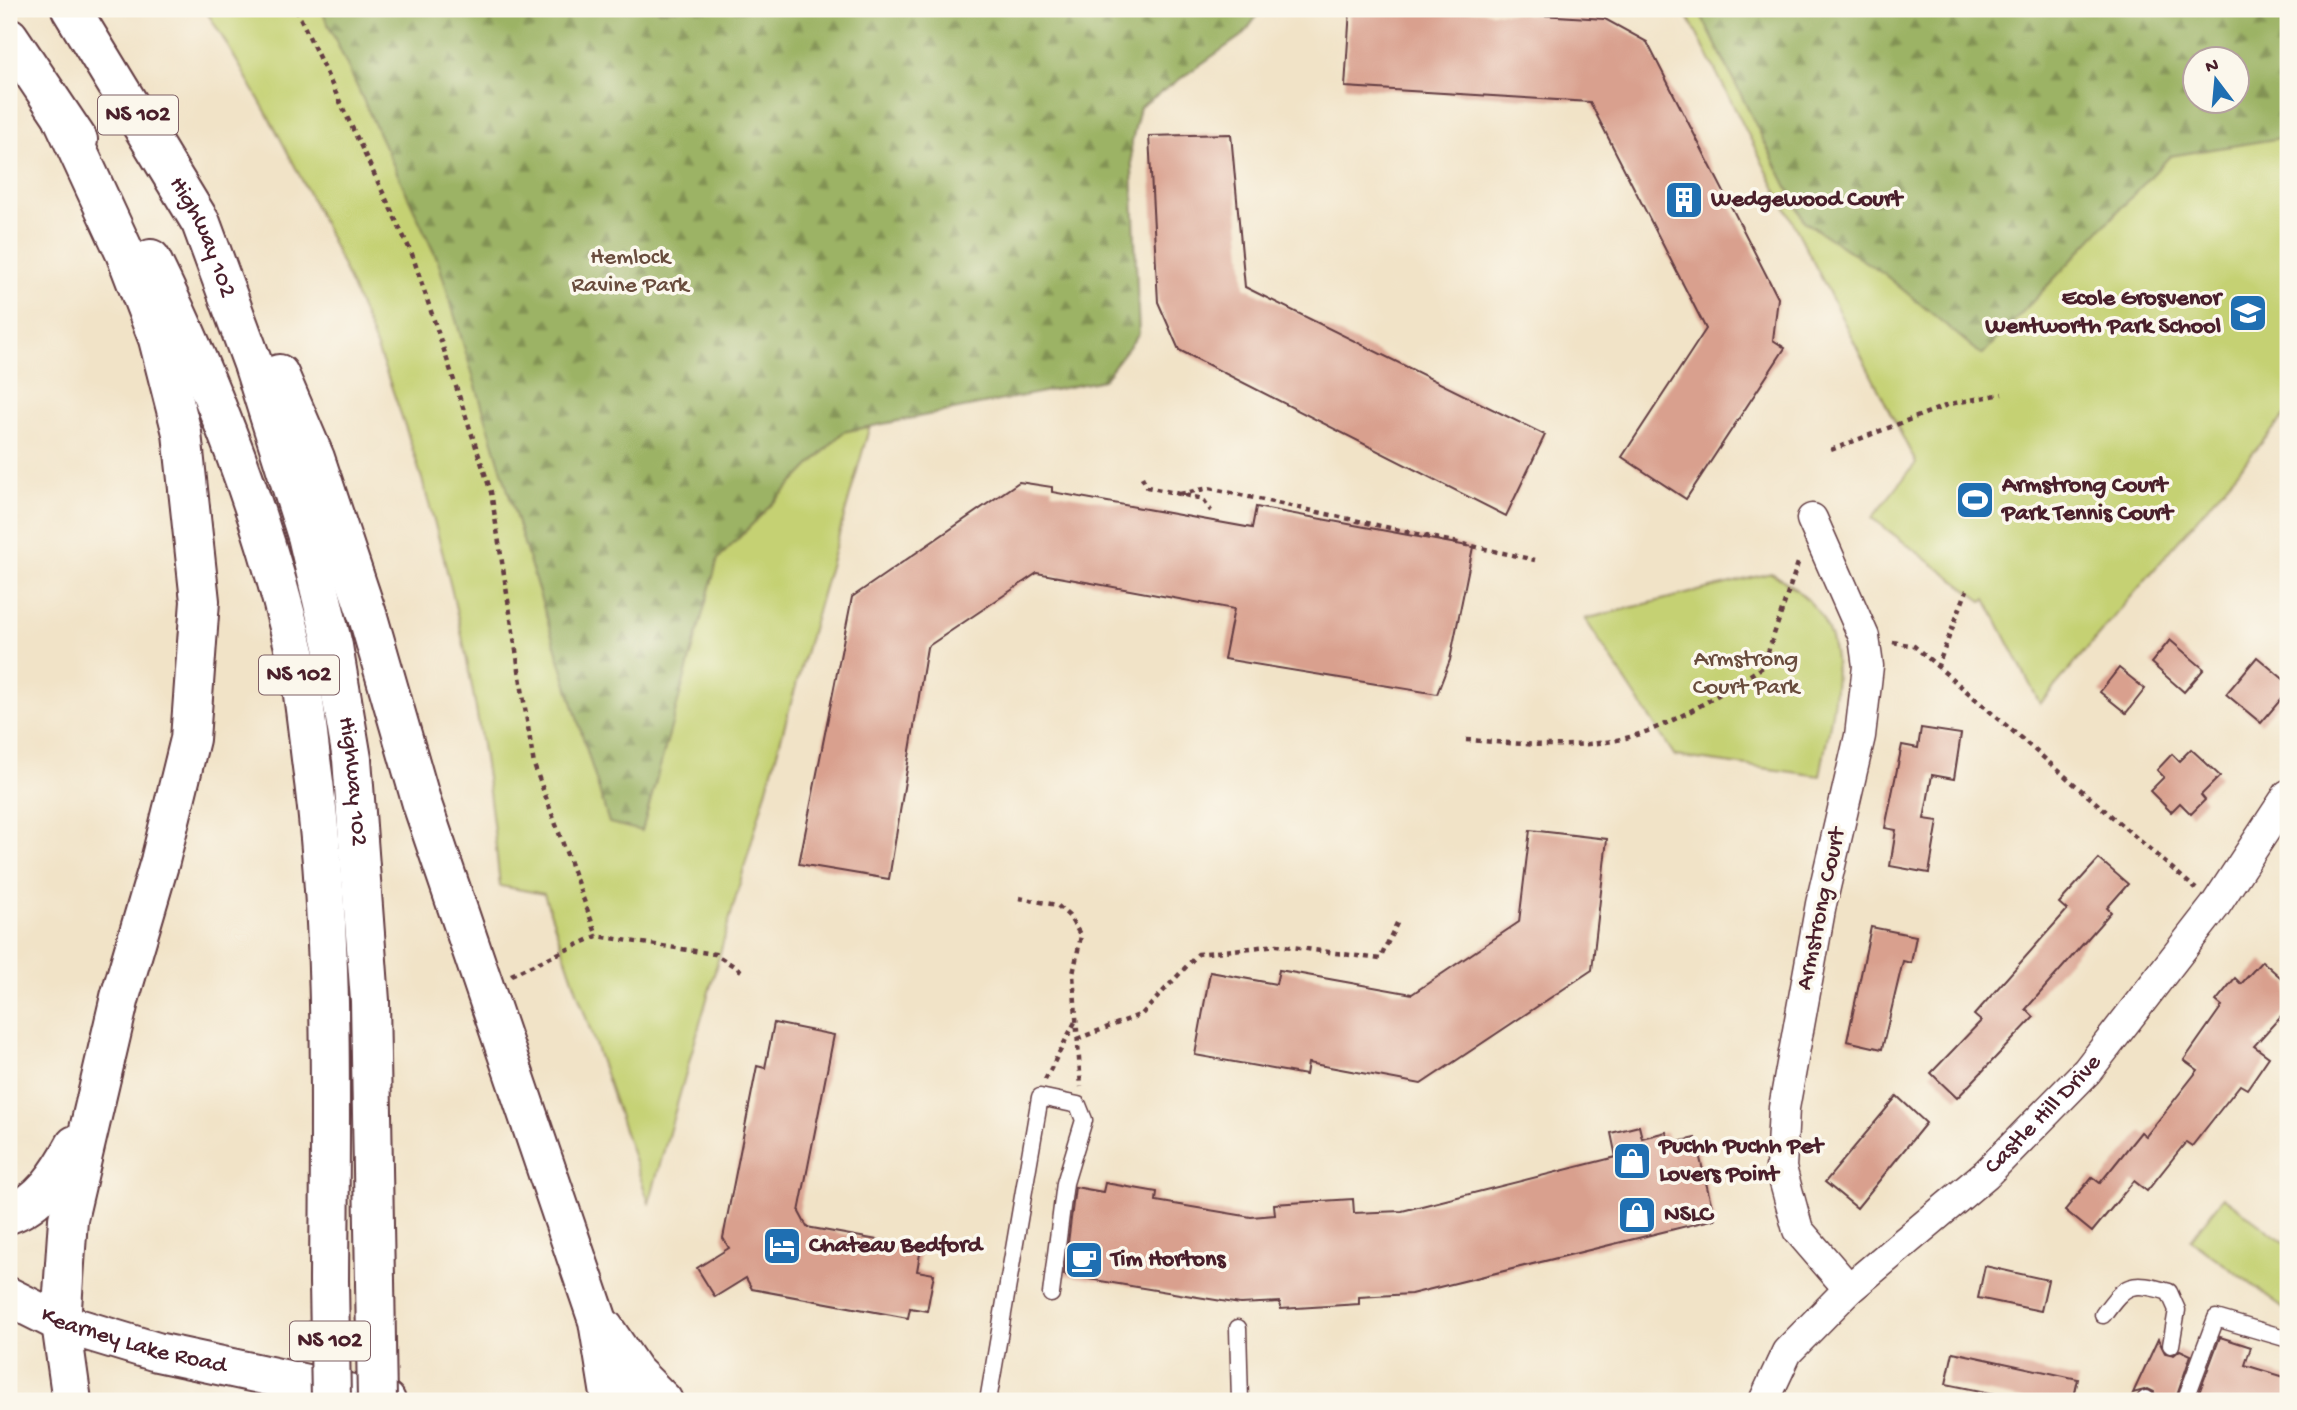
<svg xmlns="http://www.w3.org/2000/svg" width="2297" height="1410" font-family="'Gochi Hand',sans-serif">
  <defs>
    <pattern id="forest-firs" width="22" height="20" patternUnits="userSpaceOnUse" patternTransform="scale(1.75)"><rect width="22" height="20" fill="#9cb365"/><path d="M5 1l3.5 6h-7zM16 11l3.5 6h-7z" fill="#819153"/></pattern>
  </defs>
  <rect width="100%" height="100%" fill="#fbf7ec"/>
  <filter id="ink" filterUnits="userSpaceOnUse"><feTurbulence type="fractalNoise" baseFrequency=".0143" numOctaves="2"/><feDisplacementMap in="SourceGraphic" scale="14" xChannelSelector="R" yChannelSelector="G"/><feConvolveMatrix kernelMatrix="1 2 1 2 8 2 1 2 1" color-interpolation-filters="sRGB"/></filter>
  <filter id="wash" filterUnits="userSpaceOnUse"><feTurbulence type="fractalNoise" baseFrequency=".00686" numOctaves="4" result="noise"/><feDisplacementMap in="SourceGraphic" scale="28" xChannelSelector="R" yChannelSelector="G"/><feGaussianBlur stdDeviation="1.57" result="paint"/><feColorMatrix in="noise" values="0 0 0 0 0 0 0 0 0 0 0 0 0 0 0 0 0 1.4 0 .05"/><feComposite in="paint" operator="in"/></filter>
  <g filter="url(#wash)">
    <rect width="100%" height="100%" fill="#f1e3c7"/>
    <g fill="#c5d173" stroke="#88784f" stroke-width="2" fill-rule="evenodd">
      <path d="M 205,9 L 928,9 L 876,404 L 649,1203 L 544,894 L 500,886 C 468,559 380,287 205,9 Z"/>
      <path d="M 1684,9 L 2288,9 L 2288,412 L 2040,704 L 1986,599 L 1983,602 L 1872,518 L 1916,463 ZM 2196,60 L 2238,60 L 2238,102 L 2196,102 Z"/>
      <path d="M 1771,573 C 1862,622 1835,692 1820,776 L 1675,756 L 1585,619 Z"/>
      <path d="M 2223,1197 L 2288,1245 L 2288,1311 L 2191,1240 Z"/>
    </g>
    <g fill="url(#forest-firs)" stroke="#736948" stroke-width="2" fill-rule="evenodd">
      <path d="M 321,9 L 1262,9 L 1244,34 L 1140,107 L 1131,145 L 1139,334 L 1103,380 L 843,432 L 718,559 L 642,831 L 609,823 L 438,261 Z"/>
      <path d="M 1698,9 L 2288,9 L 2288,137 L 2170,156 L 1982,355 L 1885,275 L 1804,221 ZM 2196,60 L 2238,60 L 2238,102 L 2196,102 Z"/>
    </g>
    <g id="blocks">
      <g fill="#d9a08e">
        <path d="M 1350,9 L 1445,9 L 1605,19 L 1647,42 L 1778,298 L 1773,340 L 1785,348 L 1686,499 L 1622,457 L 1706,329 L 1590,102 L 1345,87 Z"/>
        <path d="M 1231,134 L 1245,287 L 1545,435 L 1506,516 L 1179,350 L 1158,302 L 1149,136 Z"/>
        <path d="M 1019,482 L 1052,487 L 1052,492 L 1252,528 L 1256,507 L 1473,547 L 1450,660 L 1437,694 L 1224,659 L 1234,609 L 1037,573 L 927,647 L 889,879 L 799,864 L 852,597 Z"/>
        <path d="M 2170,640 L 2204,669 L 2184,692 L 2151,663 Z"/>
        <path d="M 2257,657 L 2288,683 L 2288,691 L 2261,723 L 2226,694 Z"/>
        <path d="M 2119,668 L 2145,689 L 2126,713 L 2100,692 Z"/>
        <path d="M 1921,728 L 1961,734 L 1954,779 L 1932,775 L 1924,819 L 1938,821 L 1929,873 L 1890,866 L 1896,830 L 1885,828 L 1902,745 L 1918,748 Z"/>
        <path d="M 2191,749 L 2220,776 L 2201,795 L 2205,800 L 2191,814 L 2180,803 L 2171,812 L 2150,791 L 2164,777 L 2157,770 L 2172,754 L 2179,761 Z"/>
        <path d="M 1530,830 L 1607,839 L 1592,970 L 1421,1084 L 1308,1063 L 1306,1075 L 1195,1055 L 1210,972 L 1276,984 L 1279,970 L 1412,994 L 1519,922 Z"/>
        <path d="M 2099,859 L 2128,884 L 2107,908 L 2111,912 L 2026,1009 L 2034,1017 L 1957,1098 L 1931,1073 L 1981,1021 L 1974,1015 L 2067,910 L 2059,903 Z"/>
        <path d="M 1871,927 L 1916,936 L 1911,963 L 1903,961 L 1882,1049 L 1847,1041 Z"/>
        <path d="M 2262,961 L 2288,984 L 2288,1008 L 2254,1046 L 2269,1057 L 2247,1089 L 2240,1085 L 2192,1146 L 2186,1142 L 2147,1191 L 2134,1181 L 2092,1232 L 2065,1210 L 2092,1177 L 2100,1183 L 2141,1132 L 2146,1136 L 2198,1070 L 2184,1060 L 2222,1006 L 2216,1001 L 2235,978 L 2241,984 Z"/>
        <path d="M 774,1023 L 834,1035 L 799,1212 L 807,1227 L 921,1248 L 917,1271 L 934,1274 L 927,1311 L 910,1308 L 908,1318 L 752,1289 L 746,1278 L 715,1297 L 697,1268 L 729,1248 L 723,1238 L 757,1066 L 765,1068 Z"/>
        <path d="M 1897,1096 L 1926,1123 L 1857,1208 L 1825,1182 Z"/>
        <path d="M 1639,1126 L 1642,1138 L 1666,1132 L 1669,1144 L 1695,1138 L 1715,1219 L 1411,1294 L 1359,1297 L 1359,1304 L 1281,1309 L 1280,1302 L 1240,1304 L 1064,1275 L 1075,1187 L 1103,1192 L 1105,1183 L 1157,1192 L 1156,1201 L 1251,1217 L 1275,1215 L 1274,1204 L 1353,1199 L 1354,1213 L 1402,1211 L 1616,1157 L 1611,1133 Z"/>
        <path d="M 1985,1266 L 2048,1280 L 2041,1311 L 1978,1298 Z"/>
        <path d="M 2220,1337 L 2251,1347 L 2245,1365 L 2288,1378 L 2288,1401 L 2196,1401 Z"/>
        <path d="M 2158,1339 L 2165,1353 L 2174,1355 L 2180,1350 L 2191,1355 L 2175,1401 L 2156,1401 L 2154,1392 L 2148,1389 L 2133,1393 Z"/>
        <path d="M 1953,1352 L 2078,1379 L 2073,1401 L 2030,1401 L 1946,1384 Z"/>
      </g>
    </g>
  </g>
  <g filter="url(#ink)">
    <use href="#blocks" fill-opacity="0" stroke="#633c42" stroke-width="2"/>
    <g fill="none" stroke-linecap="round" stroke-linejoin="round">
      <defs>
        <g id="service">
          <path d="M 2103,1315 C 2126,1283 2131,1281 2169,1292 L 2177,1310 L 2171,1345"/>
          <path d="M 1238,1328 L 1240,1401"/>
          <path d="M 988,1401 L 1040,1097 L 1078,1105 L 1084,1120 L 1065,1183 L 1051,1294"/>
          <path d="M 2144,1401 L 2146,1399"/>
          <path d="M 2185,1401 L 2216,1318 L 2288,1339"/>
        </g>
        <g id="minor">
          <path d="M 1812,519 L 1864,637 L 1868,666 L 1860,736 L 1821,904 L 1784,1108 L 1781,1168 L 1798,1230 L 1849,1289"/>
          <path id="s1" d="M 1764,1401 L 1787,1352 L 1849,1289 L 1986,1174 L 2087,1071 L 2215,906 L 2288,795"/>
        </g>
        <g id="secondary">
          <path id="s2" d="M 9,1297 L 61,1323 L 157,1352 L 386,1401"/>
        </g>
        <g id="motorway">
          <path id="s3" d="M 71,9 L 201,223 L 253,364 L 307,536 L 333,646 L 352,759 L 370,1001 L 375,1281"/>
          <path d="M 9,37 L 78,140"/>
          <path d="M 63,119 L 125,253 L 158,339 L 182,433 L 200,601 L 190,739 L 160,861 L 120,997 L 68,1219 L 61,1323 L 72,1401"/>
          <path d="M 151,259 C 215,390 264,518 297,660 C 304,692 307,727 311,759 C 335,933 330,1107 329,1281"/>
          <path d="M 279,374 L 315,458 L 368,617 L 422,804 L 598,1321 L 611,1401"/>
          <path d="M 9,1214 C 41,1203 60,1173 75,1145"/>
          <path d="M 604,1328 L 634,1372 L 663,1401"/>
        </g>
      </defs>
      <use href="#service" stroke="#633c42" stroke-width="19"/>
      <use href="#minor" stroke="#633c42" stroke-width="33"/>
      <use href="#secondary" stroke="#633c42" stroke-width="42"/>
      <use href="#motorway" stroke="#633c42" stroke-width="42"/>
      <g stroke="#633c42" stroke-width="4.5" stroke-dasharray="5 5" stroke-linecap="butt">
        <path d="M 296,9 L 412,254 L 491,492 L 534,765 L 597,936"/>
        <path d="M 1831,450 L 1950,404 L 2002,394"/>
        <path d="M 1142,477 L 1147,487 L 1203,499 L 1211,511"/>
        <path d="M 1180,494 L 1209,488 L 1535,560"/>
        <path d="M 1893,642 L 1914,646 L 2196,889"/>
        <path d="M 1937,668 L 1967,590"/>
        <path d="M 1466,740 C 1518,743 1574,751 1626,738 C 1675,725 1721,693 1763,667 L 1799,560"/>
        <path d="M 1019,898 L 1057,905 L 1069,916 L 1081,936 L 1073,974 L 1081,1087"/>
        <path d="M 511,975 L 597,936 L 715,954 L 743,972"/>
        <path d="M 1077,1039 L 1142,1014 L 1198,954 L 1277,945 L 1380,959 L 1398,921"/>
        <path d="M 1045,1080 L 1075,1022"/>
      </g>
      <use href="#service" stroke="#fff" stroke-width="16"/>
      <use href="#minor" stroke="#fff" stroke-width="30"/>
      <use href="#secondary" stroke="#fff" stroke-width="38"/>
      <use href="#motorway" stroke="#fff" stroke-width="38"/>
      <defs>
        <g id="motorway-bridge">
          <path d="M 329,1281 L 331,1401"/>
          <path d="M 375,1281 L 377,1401"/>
        </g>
      </defs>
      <use href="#motorway-bridge" stroke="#633c42" stroke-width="42" stroke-linecap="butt"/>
      <use href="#motorway-bridge" stroke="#fff" stroke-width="38"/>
    </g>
  </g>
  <defs>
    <symbol id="building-square" viewBox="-11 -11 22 22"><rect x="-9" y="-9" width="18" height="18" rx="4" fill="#1f6fb2" stroke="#fbf7ec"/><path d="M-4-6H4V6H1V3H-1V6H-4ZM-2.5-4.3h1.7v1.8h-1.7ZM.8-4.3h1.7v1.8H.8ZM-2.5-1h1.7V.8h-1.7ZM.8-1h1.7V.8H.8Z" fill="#fff"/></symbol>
    <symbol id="school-square" viewBox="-11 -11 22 22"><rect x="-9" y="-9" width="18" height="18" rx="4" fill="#1f6fb2" stroke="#fbf7ec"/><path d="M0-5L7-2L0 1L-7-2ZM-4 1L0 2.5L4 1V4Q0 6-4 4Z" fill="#fff"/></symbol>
    <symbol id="stadium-square" viewBox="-11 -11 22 22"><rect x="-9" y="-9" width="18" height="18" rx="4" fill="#1f6fb2" stroke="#fbf7ec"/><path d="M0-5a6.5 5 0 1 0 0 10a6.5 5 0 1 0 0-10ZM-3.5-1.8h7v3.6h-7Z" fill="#fff"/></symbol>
    <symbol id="shop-square" viewBox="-11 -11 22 22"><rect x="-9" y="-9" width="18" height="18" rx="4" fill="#1f6fb2" stroke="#fbf7ec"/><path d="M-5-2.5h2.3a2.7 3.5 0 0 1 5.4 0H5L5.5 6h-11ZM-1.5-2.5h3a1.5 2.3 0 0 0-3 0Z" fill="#fff"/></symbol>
    <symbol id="hotel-square" viewBox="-11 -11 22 22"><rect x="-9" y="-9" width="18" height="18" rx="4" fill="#1f6fb2" stroke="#fbf7ec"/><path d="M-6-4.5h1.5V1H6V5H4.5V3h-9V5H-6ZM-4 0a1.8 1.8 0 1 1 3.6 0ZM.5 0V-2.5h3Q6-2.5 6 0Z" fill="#fff"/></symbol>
    <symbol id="cafe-square" viewBox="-11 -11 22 22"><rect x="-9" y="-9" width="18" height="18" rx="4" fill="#1f6fb2" stroke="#fbf7ec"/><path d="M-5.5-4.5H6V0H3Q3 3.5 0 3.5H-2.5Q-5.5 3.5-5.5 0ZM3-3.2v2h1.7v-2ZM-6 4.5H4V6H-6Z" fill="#fff"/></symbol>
  </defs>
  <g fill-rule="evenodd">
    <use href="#building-square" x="1662" y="178" width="44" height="44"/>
    <use href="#school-square" x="2226" y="291" width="44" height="44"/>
    <use href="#stadium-square" x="1953" y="478" width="44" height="44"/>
    <use href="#shop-square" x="1610" y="1139" width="44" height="44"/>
    <use href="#shop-square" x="1615" y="1193" width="44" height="44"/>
    <use href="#hotel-square" x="760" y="1224" width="44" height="44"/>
    <use href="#cafe-square" x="1062" y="1238" width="44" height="44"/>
  </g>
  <g text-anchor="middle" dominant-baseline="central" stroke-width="7" stroke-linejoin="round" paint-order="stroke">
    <g fill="#fbf7ec" stroke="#7f6065" stroke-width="2">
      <rect x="98" y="95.5" width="80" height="39" rx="5"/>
      <rect x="259" y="655.5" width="80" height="39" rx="5"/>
      <rect x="290" y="1321.5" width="80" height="39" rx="5"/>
    </g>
    <g font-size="23" font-weight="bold" fill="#4a1f2b">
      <text x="138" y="115">NS 102</text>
      <text x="299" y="675">NS 102</text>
      <text x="330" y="1341">NS 102</text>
    </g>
    <g font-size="24" font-weight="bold" fill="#4a1f2b" stroke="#fbf7ec" text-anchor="start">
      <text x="1711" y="200">Wedgewood Court</text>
      <text x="2221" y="299" text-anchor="end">Ecole Grosvenor<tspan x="2221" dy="28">Wentworth Park School</tspan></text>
      <text x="2002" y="486">Armstrong Court<tspan x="2002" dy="28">Park Tennis Court</tspan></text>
      <text x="1659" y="1147">Puchh Puchh Pet<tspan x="1659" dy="28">Lovers Point</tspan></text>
      <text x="1664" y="1215">NSLC</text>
      <text x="809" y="1246">Chateau Bedford</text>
      <text x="1111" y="1260">Tim Hortons</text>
    </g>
    <g font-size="24" fill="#4a1f2b" stroke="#fbf7ec">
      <text stroke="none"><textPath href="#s3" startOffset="264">Highway 102</textPath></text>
      <text stroke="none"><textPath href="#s3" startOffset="831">Highway 102</textPath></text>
      <text transform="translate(1822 909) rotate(-78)">Armstrong Court</text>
      <text stroke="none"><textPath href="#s1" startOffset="404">Castle Hill Drive</textPath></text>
      <text stroke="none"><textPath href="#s2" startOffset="133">Kearney Lake Road</textPath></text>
    </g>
    <g font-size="24" fill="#694c3d" stroke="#fbf7ec">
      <text x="630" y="258">Hemlock<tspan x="630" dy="28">Ravine Park</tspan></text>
      <text x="1746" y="660">Armstrong<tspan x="1746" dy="28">Court Park</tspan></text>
    </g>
  </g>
  <rect width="2297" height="1410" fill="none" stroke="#fbf7ec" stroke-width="35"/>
  <g transform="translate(2216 80) rotate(344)"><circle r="33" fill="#fbf7ec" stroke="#b4a19f" stroke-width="2"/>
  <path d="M0-5L12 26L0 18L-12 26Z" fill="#1f6fb2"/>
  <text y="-10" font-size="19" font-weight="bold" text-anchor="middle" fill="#4a1f2b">N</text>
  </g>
</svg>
